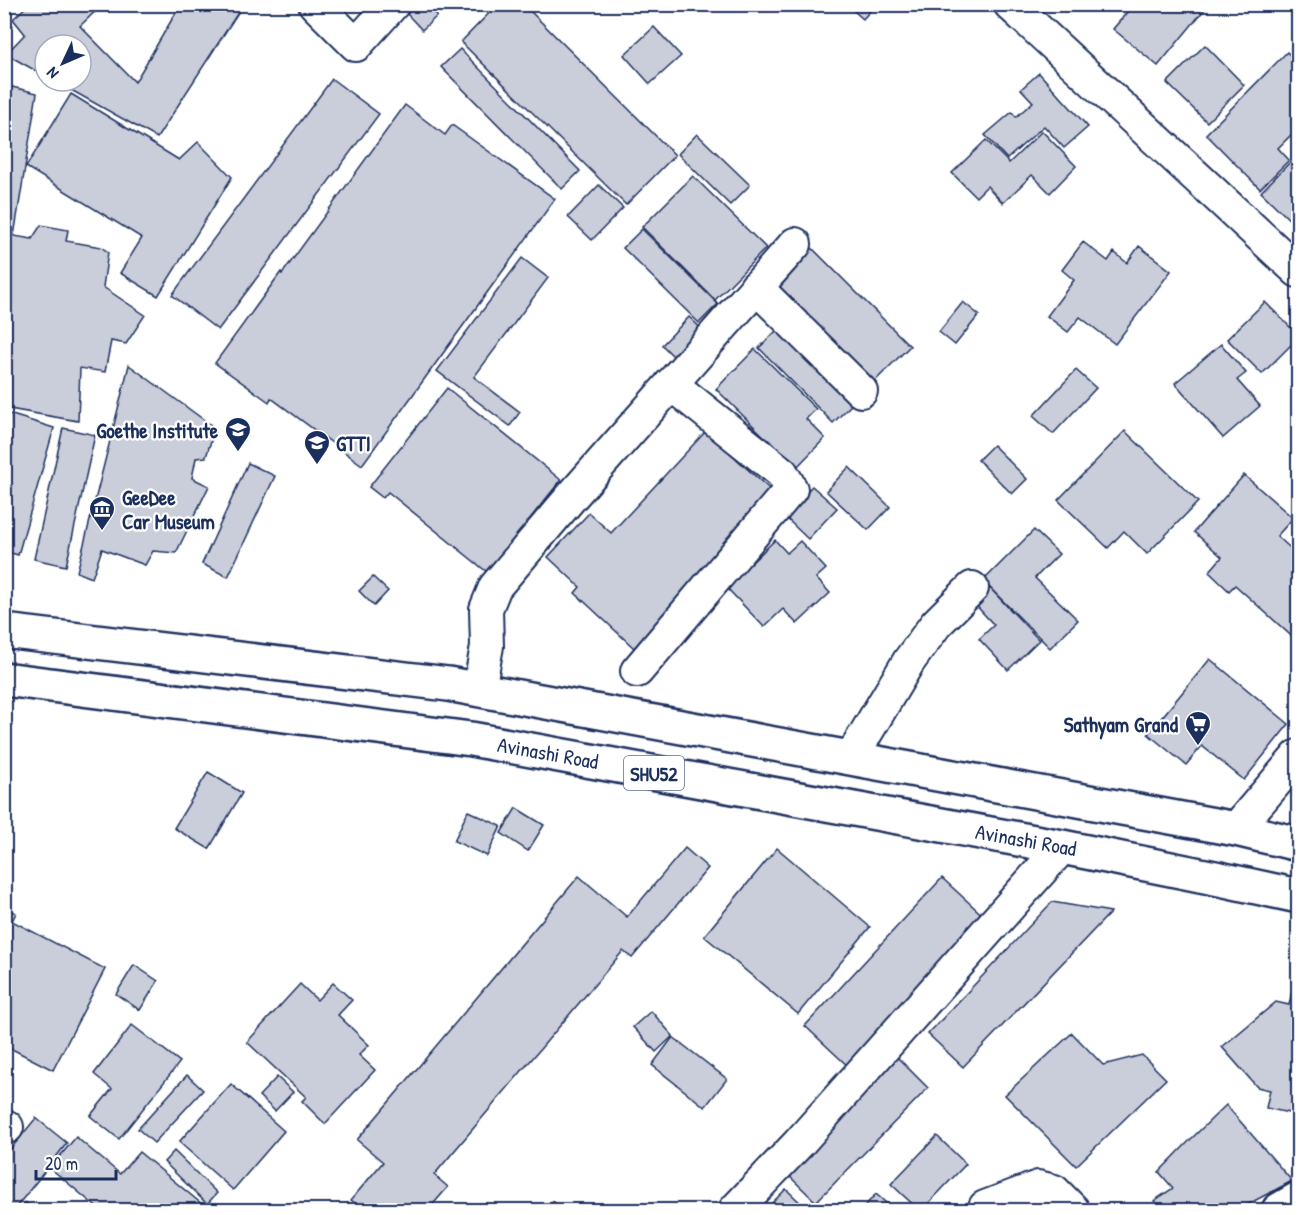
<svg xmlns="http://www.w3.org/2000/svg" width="1303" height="1215" font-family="'Patrick Hand',sans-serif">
  <rect width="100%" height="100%" fill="#fff"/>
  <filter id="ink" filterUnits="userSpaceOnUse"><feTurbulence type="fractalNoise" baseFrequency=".0167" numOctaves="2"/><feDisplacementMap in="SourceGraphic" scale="12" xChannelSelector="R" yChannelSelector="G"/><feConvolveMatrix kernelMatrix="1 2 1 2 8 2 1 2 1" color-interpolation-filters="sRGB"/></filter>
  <g filter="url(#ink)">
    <g fill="#caceda" stroke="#1b2f5e" stroke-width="1.5">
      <path d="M 4,4 L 17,4 L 9,12 L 4,7 Z"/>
      <path d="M 29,4 L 103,4 L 80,26 L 135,82 L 181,4 L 228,4 L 239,11 L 157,138 L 55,81 L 81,81 L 81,45 L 45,45 L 45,76 L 6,54 L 25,34 L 13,19 Z"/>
      <path d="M 417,4 L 427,4 L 437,16 L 422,30 L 407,14 Z"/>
      <path d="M 498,4 L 523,4 L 675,155 L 626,205 L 461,42 Z"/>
      <path d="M 846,4 L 876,4 L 863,19 Z"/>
      <path d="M 1134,4 L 1209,4 L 1158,66 L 1113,29 Z"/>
      <path d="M 654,27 L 681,56 L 650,84 L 624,55 Z"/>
      <path d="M 1205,45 L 1244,85 L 1207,122 L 1167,83 Z"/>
      <path d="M 460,49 L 580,171 L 562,189 L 441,67 Z"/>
      <path d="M 1287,52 L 1298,63 L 1298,128 L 1278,148 L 1289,160 L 1260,189 L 1206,134 Z"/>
      <path d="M 1039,73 L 1088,127 L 1064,148 L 1044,126 L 1007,159 L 985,135 L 1012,112 L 1016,117 L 1033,102 L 1021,89 Z"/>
      <path d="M 332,79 L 379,114 L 218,330 L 172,295 Z"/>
      <path d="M 4,85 L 37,93 L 14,236 L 32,239 L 41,225 L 68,230 L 66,241 L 101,247 L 108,252 L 103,287 L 145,315 L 126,344 L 111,341 L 105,372 L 80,368 L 78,421 L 4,408 Z"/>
      <path d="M 71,94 L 179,160 L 198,142 L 232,177 L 158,296 L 120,273 L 142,238 L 26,167 Z"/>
      <path d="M 405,105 L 445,135 L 452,125 L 555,199 L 362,465 L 271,398 L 269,402 L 215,363 L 281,272 L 282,274 Z"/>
      <path d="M 1042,131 L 1076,166 L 1050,193 L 1032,175 L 1003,203 L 987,186 L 976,197 L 952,173 L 986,140 L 1009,163 Z"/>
      <path d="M 697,134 L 750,185 L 730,205 L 678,154 Z"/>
      <path d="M 1293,159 L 1298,164 L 1298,228 L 1261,192 Z"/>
      <path d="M 693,176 L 766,248 L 715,300 L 642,227 Z"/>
      <path d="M 599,185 L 623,208 L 592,240 L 568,217 Z"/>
      <path d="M 642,229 L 718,304 L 699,323 L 623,248 Z"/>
      <path d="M 1083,242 L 1108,261 L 1114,252 L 1127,263 L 1139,246 L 1171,271 L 1115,344 L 1080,317 L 1068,332 L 1047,316 L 1074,280 L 1062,270 Z"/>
      <path d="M 809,245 L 910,346 L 872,384 L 770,283 Z"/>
      <path d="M 522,258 L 548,278 L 474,377 L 520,412 L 510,426 L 437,371 Z"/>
      <path d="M 963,302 L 979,315 L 955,345 L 939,332 Z"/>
      <path d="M 1265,302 L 1298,335 L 1298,338 L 1262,374 L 1227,339 Z"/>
      <path d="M 689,317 L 707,334 L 679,362 L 662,345 Z"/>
      <path d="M 780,327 L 854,402 L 833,423 L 759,348 Z"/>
      <path d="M 1221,344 L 1246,373 L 1237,380 L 1260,406 L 1223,438 L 1175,383 Z"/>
      <path d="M 755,349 L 816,409 L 806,419 L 825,438 L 796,468 L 716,389 Z"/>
      <path d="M 129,365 L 215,428 L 206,457 L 196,458 L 192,478 L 209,486 L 176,553 L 153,551 L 145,565 L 102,549 L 92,578 L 77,572 Z"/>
      <path d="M 1076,370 L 1096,388 L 1053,434 L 1033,416 Z"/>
      <path d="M 447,388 L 561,480 L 487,572 L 388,492 L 383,498 L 369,487 Z"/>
      <path d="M 9,414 L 54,428 L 18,555 L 4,551 L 4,430 Z"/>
      <path d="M 63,428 L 95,435 L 66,566 L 34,559 Z"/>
      <path d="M 706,431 L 776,495 L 634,648 L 575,593 L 580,587 L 548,557 L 589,513 L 611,533 Z"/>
      <path d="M 1125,431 L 1198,502 L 1147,554 L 1124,531 L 1108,548 L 1058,500 Z"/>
      <path d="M 993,445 L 1027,479 L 1012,494 L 978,460 Z"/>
      <path d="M 248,463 L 275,476 L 228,577 L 202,564 Z"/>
      <path d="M 849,467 L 890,507 L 868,530 L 826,491 Z"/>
      <path d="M 1244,475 L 1293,518 L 1277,536 L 1298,555 L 1298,642 L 1235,585 L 1229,591 L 1209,572 L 1222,557 L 1194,532 Z"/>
      <path d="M 812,486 L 837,508 L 808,539 L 784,516 Z"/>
      <path d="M 1034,530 L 1059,554 L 1035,578 L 1078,620 L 1050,648 L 983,581 Z"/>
      <path d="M 775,540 L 787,553 L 800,541 L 826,569 L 816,578 L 830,593 L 797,624 L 783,609 L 764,627 L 726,587 Z"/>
      <path d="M 373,577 L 388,591 L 374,606 L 359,591 Z"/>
      <path d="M 987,585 L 1039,640 L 1008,670 L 979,639 L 994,625 L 971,600 Z"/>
      <path d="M 1210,659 L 1289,724 L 1244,780 L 1202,746 L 1186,765 L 1148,734 Z"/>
      <path d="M 208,772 L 242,793 L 209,849 L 174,828 Z"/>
      <path d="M 516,808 L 544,825 L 528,851 L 501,833 Z"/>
      <path d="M 468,811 L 501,826 L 487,856 L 454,841 Z"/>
      <path d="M 685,848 L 708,868 L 632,958 L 623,951 L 434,1175 L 448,1187 L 428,1210 L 364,1210 L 351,1200 L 383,1162 L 357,1140 L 579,876 L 627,917 Z"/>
      <path d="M 777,848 L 870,927 L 798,1014 L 704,936 Z"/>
      <path d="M 942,878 L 988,920 L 851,1069 L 805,1026 Z"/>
      <path d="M 1052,902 L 1111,912 L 963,1067 L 928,1034 Z"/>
      <path d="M 4,907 L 16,913 L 12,921 L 105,969 L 53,1070 L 4,1045 Z"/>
      <path d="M 134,965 L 158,981 L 140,1010 L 116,994 Z"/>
      <path d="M 1295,977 L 1298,978 L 1298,1115 L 1266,1108 L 1270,1090 L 1257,1087 L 1222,1047 L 1276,1002 L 1289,1005 Z"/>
      <path d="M 333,983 L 352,1000 L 338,1015 L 369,1045 L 359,1055 L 375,1070 L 325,1124 L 302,1101 L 306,1097 L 247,1042 L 300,984 L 317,1000 Z"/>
      <path d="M 651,1011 L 673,1036 L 656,1052 L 633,1027 Z"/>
      <path d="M 132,1025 L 180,1062 L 119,1139 L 90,1116 L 112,1089 L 94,1074 Z"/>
      <path d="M 1072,1033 L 1103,1065 L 1142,1055 L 1166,1079 L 1076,1166 L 1005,1095 Z"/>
      <path d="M 673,1037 L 727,1079 L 705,1107 L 652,1065 Z"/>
      <path d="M 895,1055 L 928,1088 L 816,1202 L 782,1169 Z"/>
      <path d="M 187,1075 L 203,1090 L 154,1143 L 138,1129 Z"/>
      <path d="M 277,1077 L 293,1092 L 275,1111 L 259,1096 Z"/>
      <path d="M 231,1084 L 284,1131 L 233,1190 L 179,1142 Z"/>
      <path d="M 1226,1105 L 1292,1181 L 1237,1210 L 1162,1210 L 1154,1201 L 1173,1188 L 1159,1172 L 1191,1139 Z"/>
      <path d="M 36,1118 L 67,1143 L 14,1210 L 4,1210 L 4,1157 Z"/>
      <path d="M 937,1136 L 966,1164 L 922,1210 L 919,1210 L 891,1184 Z"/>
      <path d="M 76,1137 L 120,1174 L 139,1152 L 209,1210 L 100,1210 L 50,1168 Z"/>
      <path d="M 174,1151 L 217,1193 L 207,1204 L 164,1162 Z"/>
      <path d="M 786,1189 L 808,1210 L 765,1210 Z"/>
      <path d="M 876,1194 L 894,1210 L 861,1210 Z"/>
      <path d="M 553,1201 L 563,1210 L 544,1210 Z"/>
      <path d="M 25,1202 L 35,1210 L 18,1210 Z"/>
      <path d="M 262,1204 L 268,1210 L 256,1210 Z"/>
    </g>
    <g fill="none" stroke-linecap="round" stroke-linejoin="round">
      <defs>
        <g id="minor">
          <path d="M 315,4 L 356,45 L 393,4"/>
          <path d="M 1010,4 L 1298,271"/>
          <path d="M 756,287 L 861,391"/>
          <path d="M 637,671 L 791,489 L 782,473 L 671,384"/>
          <path d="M 479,690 L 487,646 L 486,609 L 495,587 L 573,495 L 795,244"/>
          <path d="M 851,758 L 909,661 L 936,624 L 972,588"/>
          <path d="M 1236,829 L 1298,756"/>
          <path d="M 4,1126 L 7,1127"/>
          <path d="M 985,1207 L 1038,1187 L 1054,1191 L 1073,1210"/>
          <path d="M 735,1210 L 799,1143 L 1062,847"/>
        </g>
        <g id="major">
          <path d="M 4,631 L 448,684 L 1236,829 L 1298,844"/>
          <path d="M 4,679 L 471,739 L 1062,847 L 1220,879 L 1298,896"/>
          <path d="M 1279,1210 L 1298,1199"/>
        </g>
      </defs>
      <use href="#minor" stroke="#1b2f5e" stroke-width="36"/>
      <use href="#major" stroke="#1b2f5e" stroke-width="38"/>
      <use href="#minor" stroke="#fff" stroke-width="32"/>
      <use href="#major" stroke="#fff" stroke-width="33"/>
    </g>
  </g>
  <defs>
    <symbol id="university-pin" viewBox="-11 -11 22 30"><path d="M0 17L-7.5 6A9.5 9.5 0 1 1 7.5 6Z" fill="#1b2f5e" stroke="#fff"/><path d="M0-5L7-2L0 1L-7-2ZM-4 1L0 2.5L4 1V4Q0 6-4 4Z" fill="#fff"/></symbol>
    <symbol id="museum-pin" viewBox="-11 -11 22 30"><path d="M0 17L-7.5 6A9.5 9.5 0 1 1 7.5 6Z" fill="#1b2f5e" stroke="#fff"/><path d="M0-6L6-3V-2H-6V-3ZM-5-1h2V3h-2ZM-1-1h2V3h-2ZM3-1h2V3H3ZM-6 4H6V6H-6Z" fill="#fff"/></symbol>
    <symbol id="supermarket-pin" viewBox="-11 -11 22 30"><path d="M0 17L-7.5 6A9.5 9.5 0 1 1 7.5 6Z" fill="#1b2f5e" stroke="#fff"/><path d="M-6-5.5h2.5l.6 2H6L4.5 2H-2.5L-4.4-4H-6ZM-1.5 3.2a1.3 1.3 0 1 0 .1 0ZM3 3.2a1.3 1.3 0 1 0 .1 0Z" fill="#fff"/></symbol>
  </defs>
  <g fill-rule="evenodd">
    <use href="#university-pin" x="223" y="415" width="30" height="40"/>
    <use href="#university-pin" x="302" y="428" width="30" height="40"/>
    <use href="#museum-pin" x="87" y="494" width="30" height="40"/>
    <use href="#supermarket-pin" x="1183" y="709" width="30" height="40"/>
  </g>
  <g text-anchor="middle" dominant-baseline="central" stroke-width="4.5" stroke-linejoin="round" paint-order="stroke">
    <rect fill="#fff" stroke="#5f6d8e" stroke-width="1.5" x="624" y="756" width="60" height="34" rx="4.5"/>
    <g font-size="20" font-weight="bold" fill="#1b2f5e">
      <text x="654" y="773">SHU52</text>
    </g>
    <g font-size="21" font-weight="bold" fill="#1b2f5e" stroke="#fff" text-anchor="end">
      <text x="218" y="430">Goethe Institute</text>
      <text x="336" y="443" text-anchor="start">GTTI</text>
      <text x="122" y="497" text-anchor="start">GeeDee<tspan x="122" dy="24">Car Museum</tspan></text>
      <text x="1178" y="724">Sathyam Grand</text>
    </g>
    <g font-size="21" fill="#1b2f5e" stroke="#fff">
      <text transform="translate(548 753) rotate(10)">Avinashi Road</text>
      <text transform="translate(1026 840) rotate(10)">Avinashi Road</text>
    </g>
  </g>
  <rect width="1303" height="1215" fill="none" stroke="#fff" stroke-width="24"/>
  <rect x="12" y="12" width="1279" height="1191" fill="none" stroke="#1b2f5e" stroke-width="2" filter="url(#ink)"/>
  <g transform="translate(63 63) rotate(226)"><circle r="28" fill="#ffffff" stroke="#a4acbf" stroke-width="1.5"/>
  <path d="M0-4.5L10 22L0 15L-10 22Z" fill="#1b2f5e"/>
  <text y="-9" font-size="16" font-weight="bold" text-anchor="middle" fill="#1b2f5e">N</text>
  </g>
  <path d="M36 1170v9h80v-9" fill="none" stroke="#1b2f5e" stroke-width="3"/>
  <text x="45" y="1170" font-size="18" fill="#1b2f5e" stroke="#ffffff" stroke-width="4.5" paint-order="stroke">20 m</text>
</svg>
